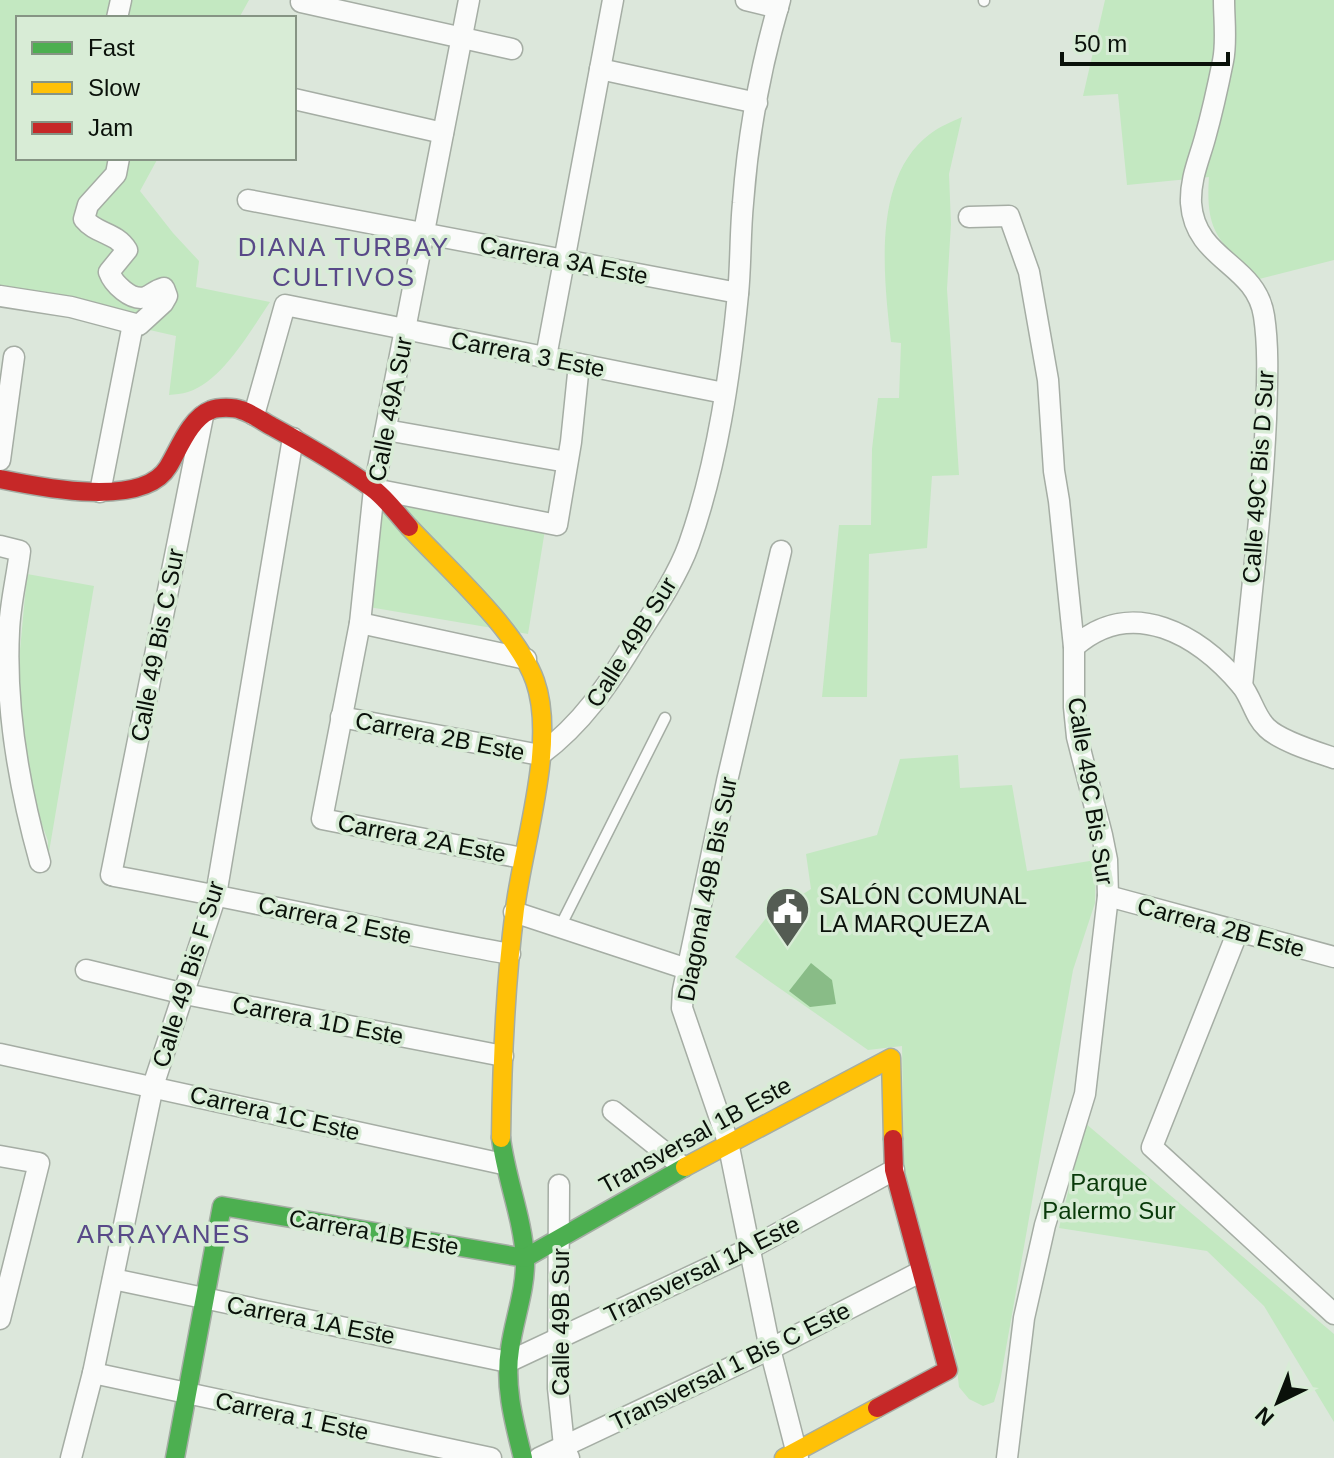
<svg xmlns="http://www.w3.org/2000/svg" width="1334" height="1458" font-family="Helvetica,sans-serif">
  <rect width="100%" height="100%" fill="#dce7db"/>
  <g fill="#c3e8c1">
    <path d="M 0,0 L 249,0 L 239,18 L 18,18 L 18,158 L 158,158 L 140,191 L 173,233 L 199,261 L 196,287 L 270,302 C 251,330 222,382 188,392 C 182,394 175,394 169,395 L 176,336 L 0,296 Z"/>
    <path d="M 1105,0 L 1334,0 L 1334,260 L 1259,279 C 1220,242 1205,234 1209,177 L 1127,185 L 1118,94 L 1083,96 Z"/>
    <path d="M 962,117 L 949,174 L 951,224 L 947,289 L 959,475 L 932,476 L 927,548 L 869,554 L 867,697 L 822,697 L 839,525 L 871,525 L 872,449 L 878,398 L 899,398 L 901,343 L 891,342 C 884,279 871,178 930,134 C 939,127 951,122 962,117 Z"/>
    <path d="M 380,502 L 545,530 L 528,634 L 363,606 Z"/>
    <path d="M 27,574 L 94,586 L 47,864 L 48,841 L 35,805 L 25,754 L 17,683 Z"/>
    <path d="M 958,755 L 960,788 L 1012,785 L 1027,871 L 1096,860 L 1095,903 L 1073,970 L 1000,1382 L 994,1402 L 983,1406 L 969,1399 L 959,1387 L 955,1351 L 904,1169 L 902,1046 L 868,1050 L 735,957 L 767,917 L 811,889 L 806,854 L 877,835 L 900,759 Z"/>
    <path d="M 1085,1123 L 1334,1334 L 1334,1422 L 1264,1306 L 1207,1251 L 1059,1228 Z"/>
  </g>
  <path fill="#89bc87" d="M 811,963 L 832,980 L 836,1004 L 810,1007 L 789,991 Z"/>
  <g fill="none" stroke-linecap="round" stroke-linejoin="round">
    <defs>
      <g id="lane">
        <path d="M 984,0 L 984,1"/>
        <path d="M 560,927 L 665,718"/>
      </g>
      <g id="street">
        <path d="M 469,0 L 374,489 L 360,623 L 322,819 L 522,858"/>
        <path d="M 746,0 L 778,8"/>
        <path d="M 1224,0 C 1224,20 1227,42 1223,61 C 1218,86 1212,113 1205,138 C 1199,160 1190,179 1191,203 C 1195,261 1256,263 1264,316 C 1269,349 1267,386 1266,419 C 1262,509 1251,597 1242,686"/>
        <path d="M 301,2 L 512,49"/>
        <path d="M 117,18 L 121,0"/>
        <path d="M 600,69 L 757,103"/>
        <path d="M 294,99 L 443,133"/>
        <path d="M 248,200 L 738,293"/>
        <path d="M 969,217 L 1009,216 L 1029,272 L 1048,380 L 1054,471 L 1059,501 L 1074,647 L 1074,707 L 1077,737 L 1102,835 L 1107,860 L 1108,896 L 1085,1094 L 1045,1225 L 1024,1318 L 1007,1458"/>
        <path d="M 0,296 L 71,307 L 139,325 L 163,303 L 167,296 L 164,288 C 156,290 153,294 146,297 C 131,302 113,283 109,272 L 127,250 C 116,232 96,234 84,219 L 88,205 L 116,174 L 119,158"/>
        <path d="M 546,357 L 613,0"/>
        <path d="M 254,415 L 285,305 L 724,393"/>
        <path d="M 386,430 L 567,462"/>
        <path d="M 0,460 L 14,357"/>
        <path d="M 374,489 L 557,525 L 571,442 L 579,364"/>
        <path d="M 100,492 L 133,324"/>
        <path d="M 0,546 L 20,551 C 17,577 10,604 9,631 C 5,710 19,787 40,862"/>
        <path d="M 781,551 L 727,781 L 683,990 L 682,1008 L 728,1142 L 770,1349 L 798,1458"/>
        <path d="M 360,623 L 526,659"/>
        <path d="M 1074,647 C 1132,595 1199,635 1242,686 C 1252,699 1255,717 1267,728 C 1280,741 1316,752 1334,758"/>
        <path d="M 341,717 L 540,755 C 582,724 609,684 636,639 C 654,611 678,575 689,544 C 717,465 730,377 738,294 C 741,264 740,233 743,203 C 748,135 761,65 780,0"/>
        <path d="M 111,875 L 203,416"/>
        <path d="M 114,876 C 246,900 377,930 510,954"/>
        <path d="M 1108,896 L 1334,957"/>
        <path d="M 514,912 L 687,969"/>
        <path d="M 1238,931 L 1152,1147 L 1334,1314"/>
        <path d="M 86,970 L 185,994 L 503,1056"/>
        <path d="M 0,1054 L 503,1164"/>
        <path d="M 613,1111 L 683,1167"/>
        <path d="M 0,1156 L 39,1163 L 0,1319"/>
        <path d="M 559,1185 L 558,1388 L 564,1446 L 569,1458"/>
        <path d="M 113,1279 L 508,1362 L 751,1248 L 894,1170"/>
        <path d="M 93,1373 L 491,1458"/>
        <path d="M 71,1458 L 93,1373 L 153,1086 L 216,895 L 293,438"/>
        <path d="M 539,1458 L 770,1349 L 920,1272"/>
      </g>
      <g id="fast">
        <path d="M 501,1138 C 506,1179 523,1218 525,1259 C 526,1290 514,1319 510,1349 C 504,1386 514,1422 523,1458"/>
        <path d="M 175,1458 L 222,1206 L 525,1258 L 685,1167"/>
      </g>
      <g id="slow">
        <path d="M 409,527 C 447,568 517,630 535,681 C 557,743 523,844 515,909 C 505,985 502,1062 501,1138"/>
        <path d="M 685,1167 L 891,1058 L 893,1139"/>
        <path d="M 784,1458 L 877,1408"/>
      </g>
      <g id="jam">
        <path d="M 0,479 C 39,487 143,509 168,467 C 179,449 190,418 211,410 C 218,407 234,407 241,410 C 252,413 263,422 273,427 C 306,445 341,465 372,488 C 386,498 397,514 409,527"/>
        <path d="M 877,1408 L 948,1370 L 894,1170 L 893,1139"/>
      </g>
    </defs>
    <use href="#lane" stroke="#a5ada4" stroke-width="13"/>
    <use href="#street" stroke="#a5ada4" stroke-width="23"/>
    <use href="#fast" stroke="#a5ada4" stroke-width="21"/>
    <use href="#slow" stroke="#a5ada4" stroke-width="21"/>
    <use href="#jam" stroke="#a5ada4" stroke-width="21"/>
    <use href="#lane" stroke="#fafbfa" stroke-width="10"/>
    <use href="#street" stroke="#fafbfa" stroke-width="20"/>
    <use href="#fast" stroke="#4caf50" stroke-width="18"/>
    <use href="#slow" stroke="#ffc107" stroke-width="18"/>
    <use href="#jam" stroke="#c62828" stroke-width="18"/>
  </g>
  <defs>
    <symbol id="civic-pin" viewBox="-11 -11 22 30"><path d="M0 17L-7.5 6A9.5 9.5 0 1 1 7.5 6Z" fill="#545c53" stroke="#d8ecd6"/><path d="M-.6-6.5H3V-4.5H.6V-3L4-1V1h2V6H-6V1h2V-1L-.6-3ZM-1.2 2.5V6h2.4V2.5Z" fill="#fff"/></symbol>
  </defs>
  <g fill-rule="evenodd">
    <use href="#civic-pin" x="762" y="884" width="51" height="69"/>
  </g>
  <g text-anchor="middle" dominant-baseline="central" stroke-width="7" stroke-linejoin="round" paint-order="stroke">
    <g font-size="24" fill="#0a110a" stroke="#d8ecd6">
      <text transform="translate(564 260) rotate(11)">Carrera 3A Este</text>
      <text transform="translate(528 354) rotate(11)">Carrera 3 Este</text>
      <text transform="translate(390 409) rotate(-79)">Calle 49A Sur</text>
      <text transform="translate(1258 477) rotate(-86)">Calle 49C Bis D Sur</text>
      <text transform="translate(631 642) rotate(-58)">Calle 49B Sur</text>
      <text transform="translate(157 645) rotate(-79)">Calle 49 Bis C Sur</text>
      <text transform="translate(440 736) rotate(11)">Carrera 2B Este</text>
      <text transform="translate(1091 791) rotate(81)">Calle 49C Bis Sur</text>
      <text transform="translate(422 838) rotate(11)">Carrera 2A Este</text>
      <text transform="translate(707 889) rotate(-79)">Diagonal 49B Bis Sur</text>
      <text transform="translate(335 920) rotate(12)">Carrera 2 Este</text>
      <text transform="translate(1221 927) rotate(15)">Carrera 2B Este</text>
      <text transform="translate(188 974) rotate(-73)">Calle 49 Bis F Sur</text>
      <text transform="translate(318 1020) rotate(11)">Carrera 1D Este</text>
      <text transform="translate(275 1113) rotate(13)">Carrera 1C Este</text>
      <text transform="translate(695 1135) rotate(-29)">Transversal 1B Este</text>
      <text transform="translate(374 1232) rotate(10)">Carrera 1B Este</text>
      <text transform="translate(702 1269) rotate(-26)">Transversal 1A Este</text>
      <text transform="translate(311 1320) rotate(11)">Carrera 1A Este</text>
      <text transform="translate(560 1322) rotate(-90)">Calle 49B Sur</text>
      <text transform="translate(730 1366) rotate(-26)">Transversal 1 Bis C Este</text>
      <text transform="translate(292 1416) rotate(12)">Carrera 1 Este</text>
    </g>
    <g font-size="24" fill="#0a110a" stroke="#d8ecd6" text-anchor="start">
      <text x="819" y="895">SALÓN COMUNAL<tspan x="819" dy="28">LA MARQUEZA</tspan></text>
    </g>
    <g font-size="24" fill="#083909" stroke="#d8ecd6">
      <text x="1109" y="1182">Parque<tspan x="1109" dy="28">Palermo Sur</tspan></text>
    </g>
    <g font-size="26" letter-spacing="2" fill="#584988" stroke="#d8ecd6">
      <text x="344" y="247">DIANA TURBAY<tspan x="344" dy="30">CULTIVOS</tspan></text>
      <text x="164" y="1234">ARRAYANES</text>
    </g>
  </g>
  <rect x="16" y="16" width="280" height="144" fill="#d8ecd6" stroke="#869484" stroke-width="2"/>
  <rect x="32" y="42" width="40" height="12" fill="#4caf50" stroke="#869484" stroke-width="2"/>
  <text x="88" y="56" font-size="24" fill="#0a110a">Fast</text>
  <rect x="32" y="82" width="40" height="12" fill="#ffc107" stroke="#869484" stroke-width="2"/>
  <text x="88" y="96" font-size="24" fill="#0a110a">Slow</text>
  <rect x="32" y="122" width="40" height="12" fill="#c62828" stroke="#869484" stroke-width="2"/>
  <text x="88" y="136" font-size="24" fill="#0a110a">Jam</text>
  <g transform="translate(1278 1402) rotate(223)" stroke="#d8ecd6" stroke-width="6" paint-order="stroke">
  <path d="M0-6L14 30L0 20L-14 30Z" fill="#0a110a"/>
  <text y="-12" font-size="22" font-weight="bold" text-anchor="middle" fill="#0a110a">N</text>
  </g>
  <path d="M1062 52v12h166v-12" fill="none" stroke="#0a110a" stroke-width="4"/>
  <text x="1074" y="52" font-size="24" fill="#0a110a" stroke="#d8ecd6" stroke-width="6" paint-order="stroke">50 m</text>
</svg>
